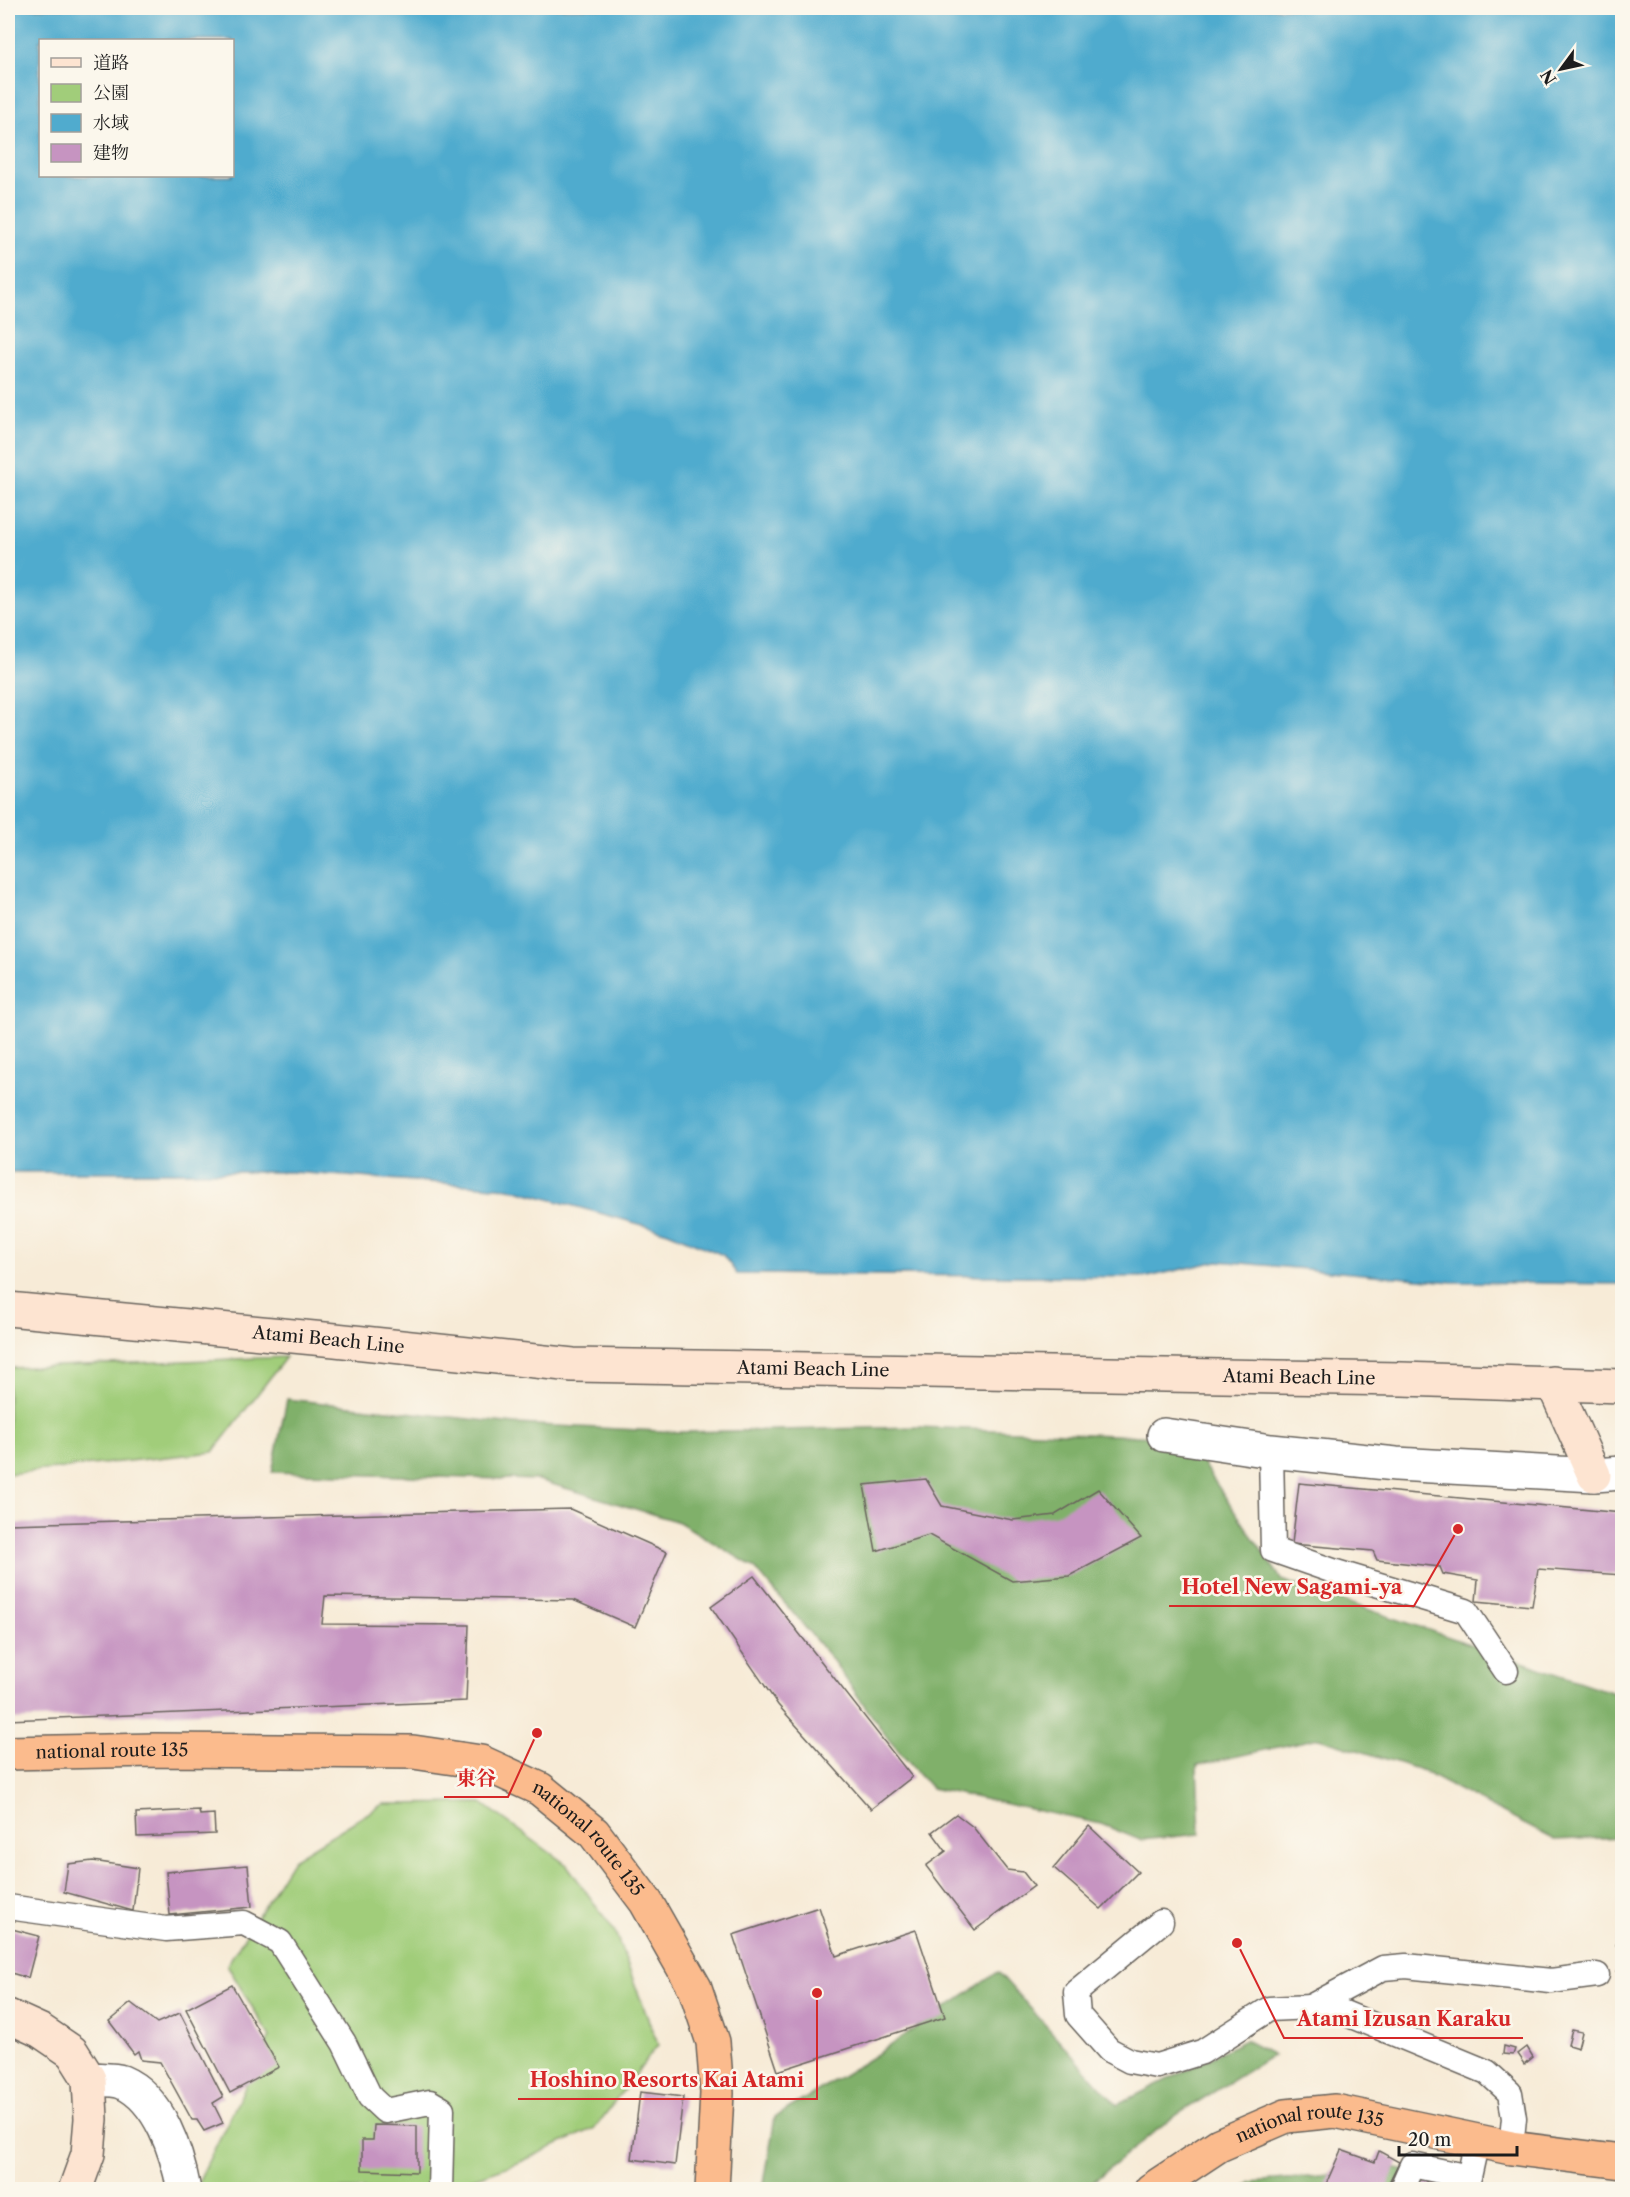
<svg xmlns="http://www.w3.org/2000/svg" width="1630" height="2197" font-family="'Libre Caslon Text','Noto Serif JP',serif">
  <rect width="100%" height="100%" fill="#fbf7ec"/>
  <filter id="ink" filterUnits="userSpaceOnUse"><feTurbulence type="fractalNoise" baseFrequency=".0167" numOctaves="2"/><feDisplacementMap in="SourceGraphic" scale="12" xChannelSelector="R" yChannelSelector="G"/><feConvolveMatrix kernelMatrix="1 2 1 2 8 2 1 2 1" color-interpolation-filters="sRGB"/></filter>
  <filter id="wash" filterUnits="userSpaceOnUse"><feTurbulence type="fractalNoise" baseFrequency=".008" numOctaves="4" result="noise"/><feDisplacementMap in="SourceGraphic" scale="24" xChannelSelector="R" yChannelSelector="G"/><feGaussianBlur stdDeviation="1.35" result="paint"/><feColorMatrix in="noise" values="0 0 0 0 0 0 0 0 0 0 0 0 0 0 0 0 0 1.4 0 .05"/><feComposite in="paint" operator="in"/></filter>
  <g filter="url(#wash)">
    <rect width="100%" height="100%" fill="#f7ebd7"/>
    <g fill="#a1cd7a" stroke="#5e744b" stroke-width="1.5">
      <path d="M 286,1357 L 213,1452 L 8,1474 L 8,1368 Z"/>
      <path d="M 482,1803 L 567,1865 L 615,1932 L 658,2045 L 595,2128 L 518,2163 L 441,2189 L 194,2190 L 270,2037 L 227,1965 L 293,1859 L 383,1804 Z"/>
    </g>
    <g fill="#80b06a" stroke="#4e6643" stroke-width="1.5">
      <path d="M 287,1399 L 515,1424 L 681,1432 L 918,1427 L 1185,1438 L 1282,1580 L 1622,1696 L 1622,1837 L 1555,1840 L 1418,1769 L 1319,1738 L 1197,1765 L 1200,1834 L 1140,1840 L 1101,1824 L 931,1788 L 889,1740 L 831,1658 L 754,1567 L 679,1522 L 538,1480 L 272,1472 Z"/>
      <path d="M 998,1972 L 1117,2105 L 1245,2040 L 1273,2055 L 1170,2119 L 1084,2189 L 763,2190 L 775,2117 L 871,2058 Z"/>
      <path d="M 1397,2169 L 1487,2189 L 1241,2190 L 1252,2182 Z"/>
    </g>
    <path fill="#50abce" stroke="#366475" stroke-width="1.5" fill-rule="evenodd" d="M 8,8 L 1622,8 L 1622,1284 L 1452,1282 L 1218,1261 L 1148,1277 L 737,1274 L 723,1255 L 668,1232 L 509,1188 L 291,1172 L 8,1172 ZM 40,40 L 232,40 L 232,176 L 40,176 Z"/>
    <g id="blocks">
      <g fill="#c694c1">
        <path d="M 926,1479 L 942,1506 L 1013,1520 L 1055,1515 L 1098,1489 L 1141,1538 L 1069,1576 L 1012,1581 L 929,1535 L 876,1551 L 864,1485 Z"/>
        <path d="M 1299,1483 L 1622,1513 L 1622,1575 L 1538,1569 L 1532,1606 L 1476,1601 L 1478,1580 L 1443,1574 L 1440,1567 L 1377,1560 L 1373,1551 L 1292,1544 Z"/>
        <path d="M 570,1509 L 667,1552 L 635,1627 L 573,1600 L 325,1596 L 322,1624 L 469,1625 L 466,1701 L 8,1720 L 8,1524 Z"/>
        <path d="M 754,1576 L 912,1777 L 871,1809 L 778,1705 L 711,1607 Z"/>
        <path d="M 199,1810 L 200,1815 L 214,1814 L 215,1834 L 137,1837 L 136,1813 Z"/>
        <path d="M 956,1814 L 973,1827 L 1007,1870 L 1023,1872 L 1034,1886 L 975,1930 L 926,1866 L 946,1851 L 932,1832 Z"/>
        <path d="M 1089,1826 L 1138,1872 L 1101,1909 L 1054,1868 Z"/>
        <path d="M 93,1861 L 138,1868 L 133,1911 L 64,1892 L 68,1864 Z"/>
        <path d="M 248,1865 L 252,1907 L 170,1915 L 166,1872 Z"/>
        <path d="M 819,1907 L 836,1956 L 916,1930 L 945,2017 L 778,2071 L 733,1935 Z"/>
        <path d="M 1622,1926 L 1622,1947 L 1616,1945 Z"/>
        <path d="M 8,1928 L 39,1936 L 28,1978 L 11,1973 L 8,1982 Z"/>
        <path d="M 1622,1954 L 1622,1974 L 1617,1972 Z"/>
        <path d="M 232,1985 L 279,2067 L 230,2093 L 186,2009 Z"/>
        <path d="M 131,2003 L 157,2023 L 180,2013 L 223,2097 L 213,2103 L 223,2123 L 204,2131 L 197,2120 L 192,2120 L 160,2062 L 141,2060 L 138,2051 L 134,2054 L 109,2021 Z"/>
        <path d="M 1572,2030 L 1582,2032 L 1578,2048 L 1568,2045 Z"/>
        <path d="M 1504,2046 L 1515,2049 L 1513,2055 L 1503,2054 Z"/>
        <path d="M 1527,2047 L 1533,2057 L 1525,2064 L 1518,2054 Z"/>
        <path d="M 640,2092 L 683,2097 L 675,2165 L 632,2159 Z"/>
        <path d="M 374,2125 L 417,2126 L 417,2172 L 362,2170 L 362,2140 L 373,2140 Z"/>
        <path d="M 1341,2150 L 1375,2162 L 1379,2151 L 1399,2162 L 1385,2190 L 1344,2190 L 1326,2184 Z"/>
        <path d="M 1428,2178 L 1454,2190 L 1423,2190 Z"/>
      </g>
    </g>
  </g>
  <g filter="url(#ink)">
    <use href="#blocks" fill-opacity="0" stroke="#69645d" stroke-width="1.5"/>
    <g fill="none" stroke-linecap="round" stroke-linejoin="round">
      <defs>
        <g id="lane">
          <path d="M 1271,1451 L 1273,1550 L 1336,1572 L 1466,1611 L 1506,1671"/>
          <path d="M 8,1907 L 166,1929 L 244,1923 L 280,1942 L 344,2043 L 370,2097 L 385,2111 L 430,2102 L 442,2109 L 440,2190"/>
          <path d="M 1161,1922 L 1076,1992 L 1078,2015 L 1109,2050 L 1130,2061 L 1157,2066 L 1202,2052 L 1269,2009 L 1310,2007 L 1337,2010 L 1487,2072 L 1510,2093 L 1514,2118 L 1511,2148"/>
          <path d="M 1310,2007 L 1383,1968 L 1406,1966 L 1551,1981 L 1597,1975"/>
          <path d="M 1401,2190 L 1412,2165 L 1469,2177 L 1477,2141"/>
        </g>
        <g id="street">
          <path d="M 1164,1435 L 1271,1451 L 1396,1464 L 1594,1475 L 1622,1473"/>
          <path d="M 89,2079 C 99,2080 113,2079 122,2082 C 160,2098 177,2153 184,2190"/>
        </g>
        <g id="secondary">
          <path id="s1" d="M 8,1309 L 335,1340 L 573,1365 L 1402,1379 L 1622,1386"/>
          <path d="M 1553,1383 L 1594,1475"/>
          <path d="M 8,2016 L 41,2031 L 72,2052 L 89,2079 L 91,2119 L 88,2154 L 75,2190"/>
        </g>
        <g id="highway">
          <path id="s2" d="M 8,1753 L 154,1750 L 413,1752 L 481,1762 L 540,1789 L 594,1833 L 646,1902 L 695,1988 L 713,2042 L 717,2093 L 712,2190"/>
          <path id="s3" d="M 1151,2190 L 1219,2145 L 1286,2116 L 1335,2111 L 1511,2148 L 1622,2162"/>
        </g>
      </defs>
      <use href="#lane" stroke="#69645d" stroke-width="27"/>
      <use href="#street" stroke="#69645d" stroke-width="36"/>
      <use href="#secondary" stroke="#69645d" stroke-width="36"/>
      <use href="#highway" stroke="#69645d" stroke-width="36"/>
      <use href="#lane" stroke="#fff" stroke-width="24"/>
      <use href="#street" stroke="#fff" stroke-width="33"/>
      <use href="#secondary" stroke="#fde4d1" stroke-width="33"/>
      <use href="#highway" stroke="#fbbb8d" stroke-width="33"/>
    </g>
  </g>
  <g text-anchor="middle" dominant-baseline="central" stroke-width="5" stroke-linejoin="round" paint-order="stroke">
    <g font-size="18" fill="#1c1c1c" stroke="#fbf7ec">
      <text stroke="none"><textPath href="#s1" startOffset="322">Atami Beach Line</textPath></text>
      <text stroke="none"><textPath href="#s1" startOffset="808">Atami Beach Line</textPath></text>
      <text stroke="none"><textPath href="#s1" startOffset="1294">Atami Beach Line</textPath></text>
      <text stroke="none"><textPath href="#s2" startOffset="104">national route 135</textPath></text>
      <text stroke="none"><textPath href="#s2" startOffset="608">national route 135</textPath></text>
      <text stroke="none"><textPath href="#s3" startOffset="177">national route 135</textPath></text>
    </g>
  </g>
  <path fill="none" stroke="#d62828" stroke-width="2" d="M1458 1529L1414 1606H1169M537 1733L508 1797H444M1237 1943L1284 2038H1523M817 1993L817 2099H518"/>
  <g fill="#d62828" stroke="#fbf7ec" stroke-width="2">
    <circle cx="1458" cy="1529" r="6"/>
    <circle cx="537" cy="1733" r="6"/>
    <circle cx="1237" cy="1943" r="6"/>
    <circle cx="817" cy="1993" r="6"/>
  </g>
  <g font-size="20" text-anchor="middle" font-weight="bold" fill="#d62828" stroke="#fbf7ec" stroke-width="5" stroke-linejoin="round" paint-order="stroke">
    <text x="1292" y="1594">Hotel New Sagami-ya</text>
    <text x="476" y="1785">東谷</text>
    <text x="1404" y="2026">Atami Izusan Karaku</text>
    <text x="667" y="2087">Hoshino Resorts Kai Atami</text>
  </g>
  <rect width="1630" height="2197" fill="none" stroke="#fbf7ec" stroke-width="30"/>
  <rect x="39" y="39" width="195" height="138" fill="#fbf7ec" stroke="#a29f99" stroke-width="1.5"/>
  <rect x="51" y="58" width="30" height="9" fill="#fde4d1" stroke="#a29f99" stroke-width="1.5"/>
  <text x="93" y="69" font-size="18" fill="#1c1c1c">道路</text>
  <rect x="51" y="84" width="30" height="18" fill="#a1cd7a" stroke="#a29f99" stroke-width="1.5"/>
  <text x="93" y="99" font-size="18" fill="#1c1c1c">公園</text>
  <rect x="51" y="114" width="30" height="18" fill="#50abce" stroke="#a29f99" stroke-width="1.5"/>
  <text x="93" y="129" font-size="18" fill="#1c1c1c">水域</text>
  <rect x="51" y="144" width="30" height="18" fill="#c694c1" stroke="#a29f99" stroke-width="1.5"/>
  <text x="93" y="159" font-size="18" fill="#1c1c1c">建物</text>
  <g transform="translate(1561 69) rotate(237)" stroke="#fbf7ec" stroke-width="4.5" paint-order="stroke">
  <path d="M0-4.5L10 22L0 15L-10 22Z" fill="#1c1c1c"/>
  <text y="-9" font-size="16" font-weight="bold" text-anchor="middle" fill="#1c1c1c">N</text>
  </g>
  <path d="M1399 2146v9h118v-9" fill="none" stroke="#1c1c1c" stroke-width="3"/>
  <text x="1408" y="2146" font-size="18" fill="#1c1c1c" stroke="#fbf7ec" stroke-width="4.5" paint-order="stroke">20 m</text>
</svg>
